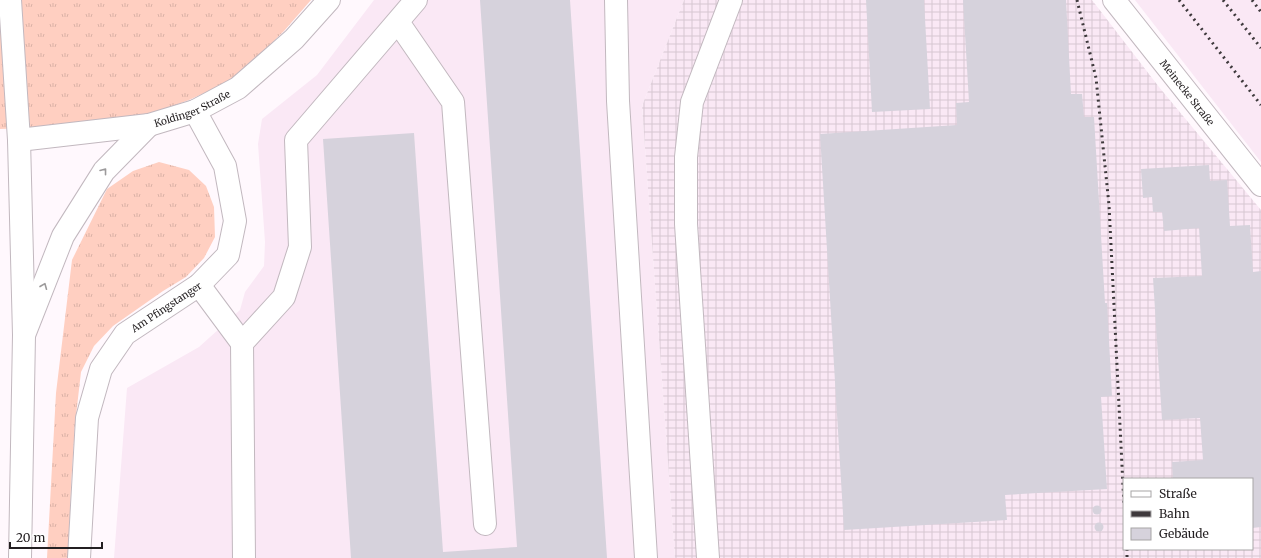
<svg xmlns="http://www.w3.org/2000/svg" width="1261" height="558" font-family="Merriweather,serif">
  <defs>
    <pattern id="industrial-grid" width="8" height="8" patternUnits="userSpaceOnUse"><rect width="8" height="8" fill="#fae8f5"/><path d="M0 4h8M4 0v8" fill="none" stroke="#d6c7d2"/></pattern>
    <pattern id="grass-tufts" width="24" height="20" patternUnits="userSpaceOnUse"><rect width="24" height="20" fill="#ffcfc1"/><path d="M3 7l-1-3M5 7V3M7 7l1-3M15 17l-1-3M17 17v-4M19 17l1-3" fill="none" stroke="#dab1a6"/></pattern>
  </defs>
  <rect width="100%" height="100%" fill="#fff8fd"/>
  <g fill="#fae8f5">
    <path d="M 374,0 L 684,0 L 642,106 L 675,558 L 114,558 L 127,388 L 199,347 L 240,310 L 245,292 L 264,266 L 265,242 L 258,144 L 262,119 L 317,75 Z"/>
    <path d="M 1135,0 L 1261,0 L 1261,162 Z"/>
  </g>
  <path fill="url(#industrial-grid)" fill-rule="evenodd" d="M 684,0 L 1092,0 L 1159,87 L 1261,210 L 1261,558 L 675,558 L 642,106 ZM 1124,479 L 1252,479 L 1252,549 L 1124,549 Z"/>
  <g fill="url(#grass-tufts)">
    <path d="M 0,0 L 311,0 L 284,31 L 235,79 L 189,100 L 137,119 L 51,127 L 0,129 Z"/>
    <path d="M 159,162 L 189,170 L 206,186 L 214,207 L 215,237 L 204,258 L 186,277 L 163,291 L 113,326 L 94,346 L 81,372 L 75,424 L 71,486 L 69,558 L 47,558 L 56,393 L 72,260 L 107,189 L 133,171 Z"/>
  </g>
  <g fill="#d6d2dc">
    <path d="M 480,0 L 570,0 L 607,558 L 351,558 L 323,139 L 414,133 L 443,552 L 517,547 Z"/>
    <path d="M 866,0 L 924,0 L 930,109 L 872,112 Z"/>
    <path d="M 963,0 L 1066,0 L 1071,94 L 1082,94 L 1084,117 L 1094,117 L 1105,303 L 1107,303 L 1112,396 L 1101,397 L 1107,489 L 1005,495 L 1007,520 L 844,530 L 820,134 L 957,125 L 956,103 L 969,102 Z"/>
    <path d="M 1209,165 L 1210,181 L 1227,180 L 1230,226 L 1250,225 L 1253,272 L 1261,271 L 1261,527 L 1252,528 L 1252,479 L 1173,479 L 1172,462 L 1203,460 L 1200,418 L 1162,420 L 1153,278 L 1202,276 L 1199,228 L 1164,231 L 1162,212 L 1153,212 L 1152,197 L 1143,198 L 1141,169 Z"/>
    <circle cx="1097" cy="510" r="4.5"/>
    <circle cx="1099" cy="527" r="4.5"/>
  </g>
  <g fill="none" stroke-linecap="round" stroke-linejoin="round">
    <defs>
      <g id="minor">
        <path d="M 616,0 L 618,101 L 646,558"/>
        <path id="s1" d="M 1114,0 L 1261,185"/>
        <path d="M 398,22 L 453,102 L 485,524"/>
        <path id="s2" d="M 19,140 L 149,125 L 195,111 L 238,88 L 294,39 L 329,0"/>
        <path d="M 199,285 L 242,343 L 244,558"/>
        <path d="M 24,335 L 63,236 L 104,171 L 149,125"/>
        <path d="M 242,343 L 284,297 L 300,247 L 296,140 L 416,0"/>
        <path id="s3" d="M 79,558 L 87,418 L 101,369 L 125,334 L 199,285 L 228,255 L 235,221 L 225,166 L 195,111"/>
        <path d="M 708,558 L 686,224 L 686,157 L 692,102 L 731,0"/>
      </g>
      <path id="major" d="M 10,0 L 19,140 L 24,335 L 20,558"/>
    </defs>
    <use href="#minor" stroke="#c2b8bf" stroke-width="24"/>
    <use href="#major" stroke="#c2b8bf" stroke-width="24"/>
    <use href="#minor" stroke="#fff" stroke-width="22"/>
    <use href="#major" stroke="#fff" stroke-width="22"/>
    <g stroke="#3e393c" stroke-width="3" stroke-dasharray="2 4" stroke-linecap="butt">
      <path d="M 1077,0 L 1096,78 L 1109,205 L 1124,506"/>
      <path d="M 1179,0 L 1261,105"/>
      <path d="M 1223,0 L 1261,48"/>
      <path d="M 1252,0 L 1261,12"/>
      <path d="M 1127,549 L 1127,558"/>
    </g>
  </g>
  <defs><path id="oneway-chevron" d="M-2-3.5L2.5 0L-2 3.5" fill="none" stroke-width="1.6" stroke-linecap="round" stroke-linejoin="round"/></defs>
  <g stroke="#9c9a9b">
    <use href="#oneway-chevron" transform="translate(104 171) rotate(-52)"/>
    <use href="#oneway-chevron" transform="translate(44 286) rotate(-68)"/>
  </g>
  <g text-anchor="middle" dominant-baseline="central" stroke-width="3.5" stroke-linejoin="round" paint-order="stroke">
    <g font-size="10" fill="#231f21" stroke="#fff">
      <text stroke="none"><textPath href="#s1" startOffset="118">Meinecke Straße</textPath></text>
      <text stroke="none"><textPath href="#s2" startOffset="177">Koldinger Straße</textPath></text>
      <text stroke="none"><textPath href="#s3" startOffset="283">Am Pfingstanger</textPath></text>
    </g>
  </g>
  <rect x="1123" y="478" width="130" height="72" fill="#ffffff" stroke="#a7a5a6"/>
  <rect x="1131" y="491" width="20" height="6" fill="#ffffff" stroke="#a7a5a6"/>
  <text x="1159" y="498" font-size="12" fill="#231f21">Straße</text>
  <rect x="1131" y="511" width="20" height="6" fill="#3e393c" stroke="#a7a5a6"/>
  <text x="1159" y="518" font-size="12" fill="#231f21">Bahn</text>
  <rect x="1131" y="528" width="20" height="12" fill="#d6d2dc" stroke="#a7a5a6"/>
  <text x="1159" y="538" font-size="12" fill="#231f21">Gebäude</text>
  <path d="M10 542v6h92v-6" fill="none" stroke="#231f21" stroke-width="2"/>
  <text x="16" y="542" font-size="12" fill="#231f21" stroke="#ffffff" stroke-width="3" paint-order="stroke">20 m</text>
</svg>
